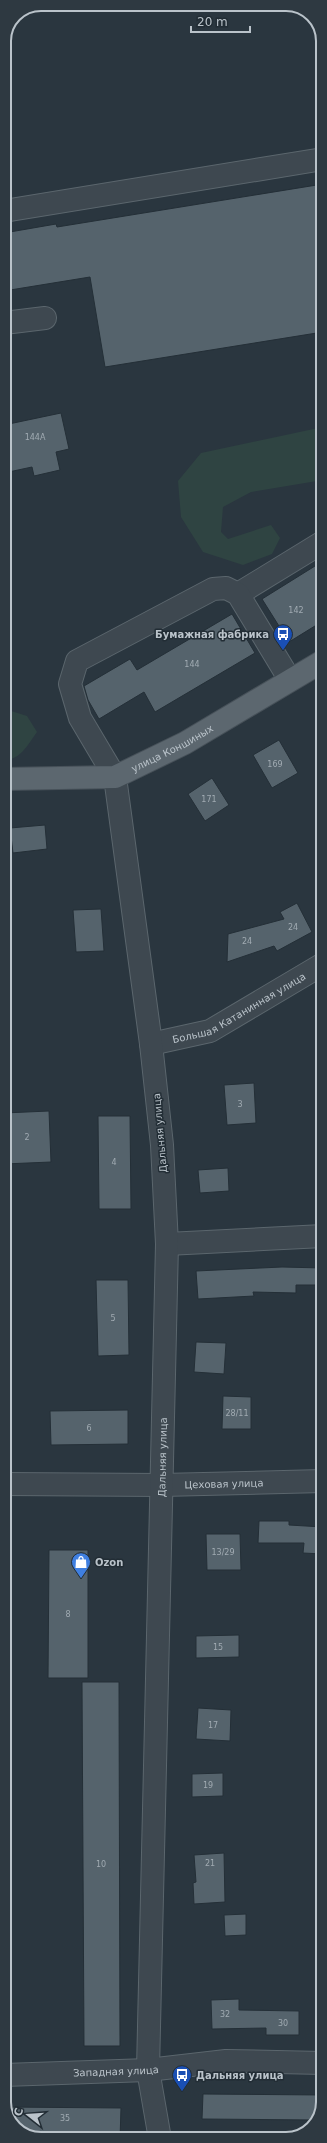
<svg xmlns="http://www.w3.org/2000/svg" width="327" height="2143" font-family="'DejaVu Sans',sans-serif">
  <rect width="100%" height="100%" fill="#2a363f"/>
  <g fill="#2f4442">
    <path d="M 323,427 L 323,480 L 251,492 L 223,507 L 221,532 L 228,539 L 271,525 L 280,538 L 272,554 L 243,565 L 203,552 L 181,517 L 178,481 L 201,453 Z"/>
    <path d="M 8,710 L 27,716 L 37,732 C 28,744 21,760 4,760 L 4,714 Z"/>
  </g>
  <g fill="#55636c" stroke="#242f37">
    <path d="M 323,184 L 323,332 L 105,367 L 90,277 L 4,291 L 4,233 L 56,224 L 57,227 Z"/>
    <path d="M 61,413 L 69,449 L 56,452 L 60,470 L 34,476 L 32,467 L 4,473 L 4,425 Z"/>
    <path d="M 323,561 L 323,621 L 289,642 L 262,599 Z"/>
    <path d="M 232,614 L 255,653 L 155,712 L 144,692 L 99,719 L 88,700 L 84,686 L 130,659 L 137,670 Z"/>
    <path d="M 279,740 L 298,773 L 272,788 L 253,755 Z"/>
    <path d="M 212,778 L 229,805 L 205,821 L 188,794 Z"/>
    <path d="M 45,825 L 47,849 L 13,853 L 10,828 Z"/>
    <path d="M 297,903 L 312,932 L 277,951 L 274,946 L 227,962 L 228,934 L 284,919 L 280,912 Z"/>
    <path d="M 101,909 L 104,951 L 76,952 L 73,910 Z"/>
    <path d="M 254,1083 L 256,1123 L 227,1125 L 224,1085 Z"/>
    <path d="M 49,1111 L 51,1162 L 4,1164 L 4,1113 Z"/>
    <path d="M 98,1116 L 130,1116 L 131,1209 L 99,1209 Z"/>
    <path d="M 228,1168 L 229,1191 L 200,1193 L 198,1170 Z"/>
    <path d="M 282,1267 L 323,1268 L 323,1285 L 296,1285 L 296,1293 L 253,1292 L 254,1296 L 198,1299 L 196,1271 Z"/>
    <path d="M 96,1280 L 128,1280 L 129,1355 L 98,1356 Z"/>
    <path d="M 196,1342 L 226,1343 L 224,1374 L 194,1372 Z"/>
    <path d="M 223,1396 L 251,1397 L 251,1429 L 222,1429 Z"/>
    <path d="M 128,1410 L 128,1444 L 51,1445 L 50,1411 Z"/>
    <path d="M 259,1521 L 289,1521 L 289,1525 L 323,1527 L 323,1554 L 303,1553 L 304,1543 L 258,1543 Z"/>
    <path d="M 206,1534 L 240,1534 L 241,1570 L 207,1570 Z"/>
    <path d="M 49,1550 L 88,1550 L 88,1678 L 48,1678 Z"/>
    <path d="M 239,1635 L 239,1657 L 196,1658 L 196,1636 Z"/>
    <path d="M 82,1682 L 119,1682 L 120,2046 L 84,2046 Z"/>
    <path d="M 198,1708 L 231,1710 L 230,1741 L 196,1739 Z"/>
    <path d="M 223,1773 L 223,1796 L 192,1797 L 192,1774 Z"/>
    <path d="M 224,1853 L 225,1902 L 194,1904 L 193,1883 L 196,1882 L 194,1855 Z"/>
    <path d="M 246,1914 L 246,1935 L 225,1936 L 224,1915 Z"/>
    <path d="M 239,1999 L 239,2010 L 299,2011 L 299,2035 L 266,2035 L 266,2028 L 212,2029 L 211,2000 Z"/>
    <path d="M 203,2094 L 323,2095 L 323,2102 L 316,2120 L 202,2119 Z"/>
    <path d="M 5,2107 L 121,2108 L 120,2139 L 37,2139 L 15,2128 Z"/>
  </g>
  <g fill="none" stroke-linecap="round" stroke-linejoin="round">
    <defs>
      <g id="minor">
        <path d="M 4,211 L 323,159"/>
        <path d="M 4,323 L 45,318"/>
        <path d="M 238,594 L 323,542"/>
        <path id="s1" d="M 151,1044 L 210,1031 L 323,964"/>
        <path d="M 167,1244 L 323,1236"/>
        <path id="s2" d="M 4,1484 L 162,1485 L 323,1481"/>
        <path id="s3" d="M 4,2075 L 148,2070 L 226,2061 L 323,2063"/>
        <path id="s4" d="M 160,2139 L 148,2070 L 167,1244 L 162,1145 L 151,1044 L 115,777 L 80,718 L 70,684 L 77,661 L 213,589 L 226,588 L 238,594 L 290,680"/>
      </g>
      <g id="major">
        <path id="s5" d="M 4,779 L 115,777 L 185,743 L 323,661"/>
      </g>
    </defs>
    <use href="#minor" stroke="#5b666d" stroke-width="24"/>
    <use href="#major" stroke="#475159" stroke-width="24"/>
    <use href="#minor" stroke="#3e4850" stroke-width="22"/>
    <use href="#major" stroke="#5c676f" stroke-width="22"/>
  </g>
  <defs>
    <symbol id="bus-pin" viewBox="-11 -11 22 30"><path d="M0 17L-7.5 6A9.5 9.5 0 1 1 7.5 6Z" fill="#1a4fb4" stroke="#222d35"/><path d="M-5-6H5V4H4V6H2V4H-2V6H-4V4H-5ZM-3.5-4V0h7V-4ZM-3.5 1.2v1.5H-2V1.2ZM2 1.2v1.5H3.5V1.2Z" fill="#fff"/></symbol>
    <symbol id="shop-pin" viewBox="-11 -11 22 30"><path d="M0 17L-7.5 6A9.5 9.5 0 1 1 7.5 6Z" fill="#3f7fe0" stroke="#222d35"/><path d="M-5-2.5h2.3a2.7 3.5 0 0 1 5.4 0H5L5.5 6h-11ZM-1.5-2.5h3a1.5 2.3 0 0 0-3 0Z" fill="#fff"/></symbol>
  </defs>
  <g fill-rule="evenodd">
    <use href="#bus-pin" x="272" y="623" width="22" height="30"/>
    <use href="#shop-pin" x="70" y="1551" width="22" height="30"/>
    <use href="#bus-pin" x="171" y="2064" width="22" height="30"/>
  </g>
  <g text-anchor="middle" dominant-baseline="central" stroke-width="3" stroke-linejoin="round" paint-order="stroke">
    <g font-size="8" fill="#a1abb2">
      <text x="35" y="437">144А</text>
      <text x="296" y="610">142</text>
      <text x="192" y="664">144</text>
      <text x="275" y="764">169</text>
      <text x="209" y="799">171</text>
      <text x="293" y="927">24</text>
      <text x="247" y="941">24</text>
      <text x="240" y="1104">3</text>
      <text x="27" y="1137">2</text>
      <text x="114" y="1162">4</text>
      <text x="113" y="1318">5</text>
      <text x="237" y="1413">28/11</text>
      <text x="89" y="1428">6</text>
      <text x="223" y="1552">13/29</text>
      <text x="68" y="1614">8</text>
      <text x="218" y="1647">15</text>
      <text x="213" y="1725">17</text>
      <text x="208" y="1785">19</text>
      <text x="210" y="1863">21</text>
      <text x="101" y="1864">10</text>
      <text x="225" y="2014">32</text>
      <text x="283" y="2023">30</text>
      <text x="65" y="2118">35</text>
    </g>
    <g font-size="10" font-weight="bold" fill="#bac3ca" stroke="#222d35" text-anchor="start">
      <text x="269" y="634" text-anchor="end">Бумажная фабрика</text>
      <text x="95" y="1562">Ozon</text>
      <text x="196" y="2075">Дальняя улица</text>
    </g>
    <g font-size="10" fill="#bac3ca" stroke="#222d35">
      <text stroke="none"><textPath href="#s5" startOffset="175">улица Коншиных</textPath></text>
      <text stroke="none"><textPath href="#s1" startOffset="96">Большая Катанинная улица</textPath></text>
      <text transform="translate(160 1133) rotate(-95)">Дальняя улица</text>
      <text stroke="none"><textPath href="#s4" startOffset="683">Дальняя улица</textPath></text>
      <text stroke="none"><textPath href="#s2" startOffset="220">Цеховая улица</textPath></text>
      <text stroke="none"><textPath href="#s3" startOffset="112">Западная улица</textPath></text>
    </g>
  </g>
  <path d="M0 0H327V2143H0ZM41 11H286A30 30 0 0 1 316 41V2102A30 30 0 0 1 286 2132H41A30 30 0 0 1 11 2102V41A30 30 0 0 1 41 11Z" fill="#2e3941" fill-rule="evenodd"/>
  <path fill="none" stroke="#bac3ca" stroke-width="2" d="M41 11H286A30 30 0 0 1 316 41V2102A30 30 0 0 1 286 2132H41A30 30 0 0 1 11 2102V41A30 30 0 0 1 41 11Z"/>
  <g transform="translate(28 2115) rotate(287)" stroke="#222d35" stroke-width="3" paint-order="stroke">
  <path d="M0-3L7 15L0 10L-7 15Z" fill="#bac3ca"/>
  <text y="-6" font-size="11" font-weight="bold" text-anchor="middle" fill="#bac3ca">С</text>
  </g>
  <path d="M191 26v6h59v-6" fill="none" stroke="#bac3ca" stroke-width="2"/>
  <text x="197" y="26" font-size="12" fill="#bac3ca" stroke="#222d35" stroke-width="3" paint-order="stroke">20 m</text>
</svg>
